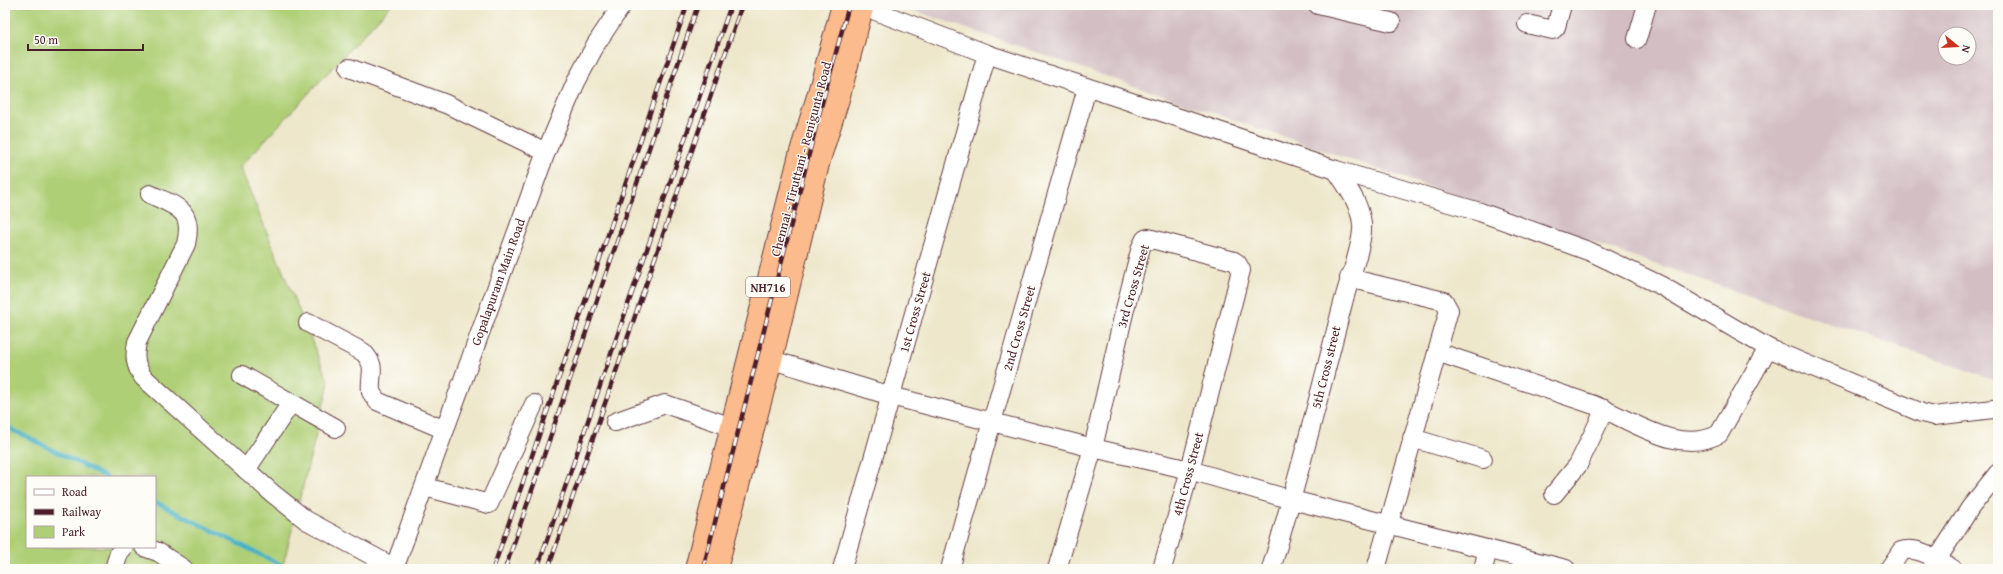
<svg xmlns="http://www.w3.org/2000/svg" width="2003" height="574" font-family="'Gentium Book Plus',serif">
  <rect width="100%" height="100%" fill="#fdfcf7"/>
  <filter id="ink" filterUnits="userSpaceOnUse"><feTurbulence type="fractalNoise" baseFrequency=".025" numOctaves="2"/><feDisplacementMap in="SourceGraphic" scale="8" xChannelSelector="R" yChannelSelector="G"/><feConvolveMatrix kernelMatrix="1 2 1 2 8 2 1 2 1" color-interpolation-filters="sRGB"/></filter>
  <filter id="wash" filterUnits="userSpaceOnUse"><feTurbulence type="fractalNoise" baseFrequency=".012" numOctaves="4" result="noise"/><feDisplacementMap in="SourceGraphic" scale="16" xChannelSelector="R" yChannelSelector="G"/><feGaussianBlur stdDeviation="0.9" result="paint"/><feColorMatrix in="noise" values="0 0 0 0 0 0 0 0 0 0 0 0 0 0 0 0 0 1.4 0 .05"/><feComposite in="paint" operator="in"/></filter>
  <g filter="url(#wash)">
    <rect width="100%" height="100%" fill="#eee7cb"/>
    <path fill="#d2bec3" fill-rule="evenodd" d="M 910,5 L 1998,5 L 1998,381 L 909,9 ZM 1945,34 L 1969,34 L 1969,58 L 1945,58 Z"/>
    <path fill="#afcf76" stroke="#7c7750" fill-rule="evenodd" d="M 5,5 L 391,5 L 240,167 L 329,383 L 282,569 L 5,569 ZM 27,477 L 155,477 L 155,547 L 27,547 Z"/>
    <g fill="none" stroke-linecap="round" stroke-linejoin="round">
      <g stroke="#46b1c4" stroke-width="4.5">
        <path d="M 5,426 L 106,477"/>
        <path d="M 155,502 L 289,569"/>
      </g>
    </g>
  </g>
  <g filter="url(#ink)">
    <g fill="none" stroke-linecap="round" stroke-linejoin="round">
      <defs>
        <g id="minor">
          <path d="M 860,5 L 987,54 L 1336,170 L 1480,212 L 1591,252 L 1660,285 L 1768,348 L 1922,413 L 1934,416 L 1993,409 L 1998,410"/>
          <path d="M 1318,5 L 1391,22"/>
          <path d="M 1527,24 L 1553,30 L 1556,27 L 1562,5"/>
          <path d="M 1637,39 L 1647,5"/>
          <path d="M 349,68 L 446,104 L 546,152"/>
          <path d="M 150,194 C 177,207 194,209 186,244 L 137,342 C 134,357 135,365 143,377 L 272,493 L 306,520 L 395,568"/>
          <path d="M 1349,278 L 1444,301 L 1449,310 L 1376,569"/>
          <path d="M 308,323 L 363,352 C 378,367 369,374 371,392 L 377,401 L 445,430"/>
          <path d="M 1437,352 L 1594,405 C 1632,420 1678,456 1719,434 L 1768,348"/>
          <path d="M 759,356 L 891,396 L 1093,448 L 1057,569"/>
          <path d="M 242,375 L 336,428"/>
          <path d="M 615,422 L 665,404 L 732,427"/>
          <path d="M 1412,438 L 1483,459"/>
          <path d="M 246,470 L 291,403"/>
          <path d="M 425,487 L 489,504 L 534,404"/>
          <path d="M 1554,494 L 1578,465 L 1605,409"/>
          <path d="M 144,547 L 158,552 L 184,569"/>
          <path d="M 114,569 L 119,553 L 124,547"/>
          <path d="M 394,569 L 546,152 L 576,82 L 596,44 L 622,5"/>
          <path d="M 842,569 L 987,54"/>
          <path d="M 950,569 L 1087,88"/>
          <path d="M 1162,569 L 1190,470 L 1241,270 L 1237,263 L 1234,261 L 1148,238 L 1145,239 L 1141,247 L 1124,313 L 1093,448 L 1190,470 L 1292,500 L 1566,569"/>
          <path d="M 1271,569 C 1298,481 1320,392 1343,303 C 1348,282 1364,243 1362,224 C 1360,203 1347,187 1336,170"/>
          <path d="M 1483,569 L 1488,549"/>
          <path d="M 1889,569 L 1901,551 C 1919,545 1938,561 1953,569"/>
          <path d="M 1931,569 L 1970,508 L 1998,473"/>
        </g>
        <g id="highway">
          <path d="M 696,569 L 800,155 L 819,93 L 843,5"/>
          <path d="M 716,569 L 771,360 L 819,160 L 838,99 L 863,5"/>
        </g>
      </defs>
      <use href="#minor" stroke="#633d43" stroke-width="20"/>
      <use href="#highway" stroke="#633d43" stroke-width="24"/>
      <use href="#minor" stroke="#fff" stroke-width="18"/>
      <use href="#highway" stroke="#fbbb8c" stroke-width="22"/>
      <defs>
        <g id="rail">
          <path d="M 493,569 L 687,5"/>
          <path d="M 505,569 L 698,5"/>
          <path d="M 537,569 L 731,5"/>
          <path d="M 548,569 L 742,5"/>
          <path d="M 703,569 L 821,107 L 849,5"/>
        </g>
      </defs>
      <use href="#rail" stroke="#4a1f2b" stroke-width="4.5"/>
      <use href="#rail" stroke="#fdfcf7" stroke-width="3" stroke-dasharray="9" stroke-linecap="butt"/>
    </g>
  </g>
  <g text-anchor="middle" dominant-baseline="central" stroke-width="3" stroke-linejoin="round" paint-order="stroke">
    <rect fill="#fdfcf7" stroke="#806168" stroke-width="1" x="746" y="277" width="44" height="20" rx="3"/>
    <g font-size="12" font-weight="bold" fill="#4a1f2b">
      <text x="768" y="287">NH716</text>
    </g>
    <g font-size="13" fill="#4a1f2b" stroke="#fdfcf7">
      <text transform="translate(801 159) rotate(-75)">Chennai - Tiruttani - Renigunta Road</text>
      <text transform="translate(498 282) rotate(-70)">Gopalapuram Main Road</text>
      <text transform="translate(1133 286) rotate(-74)">3rd Cross Street</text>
      <text transform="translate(915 312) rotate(-74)">1st Cross Street</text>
      <text transform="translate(1019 328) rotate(-74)">2nd Cross Street</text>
      <text transform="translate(1326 367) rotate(-76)">5th Cross street</text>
      <text transform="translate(1188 474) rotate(-75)">4th Cross Street</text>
    </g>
  </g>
  <rect width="2003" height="574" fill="none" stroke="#fdfcf7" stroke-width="20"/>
  <rect x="26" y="476" width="130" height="72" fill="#fdfcf7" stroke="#b5a4a5"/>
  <rect x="34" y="489" width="20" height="6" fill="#ffffff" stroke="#b5a4a5"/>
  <text x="62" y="496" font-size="12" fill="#4a1f2b">Road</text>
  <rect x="34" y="509" width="20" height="6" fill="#4a1f2b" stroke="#b5a4a5"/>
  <text x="62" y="516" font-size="12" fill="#4a1f2b">Railway</text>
  <rect x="34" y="526" width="20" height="12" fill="#afcf76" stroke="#b5a4a5"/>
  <text x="62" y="536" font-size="12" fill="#4a1f2b">Park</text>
  <g transform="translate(1957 46) rotate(108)"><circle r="19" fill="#fdfcf7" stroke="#b5a4a5"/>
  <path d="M0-3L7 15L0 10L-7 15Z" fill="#c8321e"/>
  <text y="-6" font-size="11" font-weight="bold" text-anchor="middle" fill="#4a1f2b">N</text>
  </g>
  <path d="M28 44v6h115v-6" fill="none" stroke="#4a1f2b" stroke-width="2"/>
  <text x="34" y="44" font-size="12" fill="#4a1f2b" stroke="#fdfcf7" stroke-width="3" paint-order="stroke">50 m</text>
</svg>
